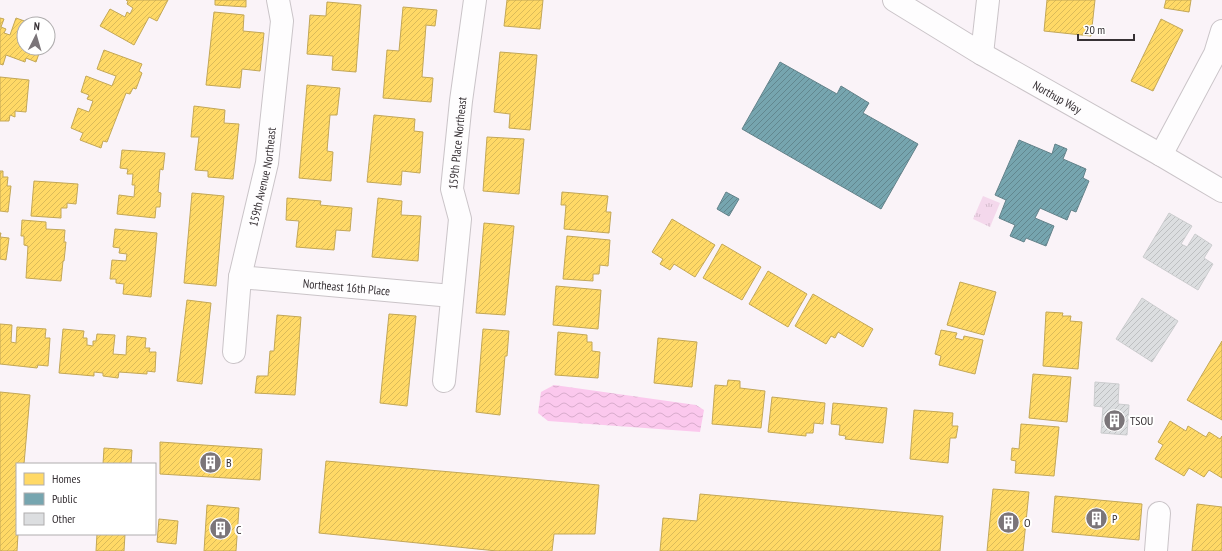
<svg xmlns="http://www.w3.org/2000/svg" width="1222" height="551" font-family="'PT Sans Narrow',sans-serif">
  <defs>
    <pattern id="park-tufts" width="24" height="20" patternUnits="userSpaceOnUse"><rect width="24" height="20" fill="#f4d8ec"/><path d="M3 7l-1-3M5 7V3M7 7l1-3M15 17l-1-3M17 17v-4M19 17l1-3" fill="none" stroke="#d2bacb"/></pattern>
    <pattern id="water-waves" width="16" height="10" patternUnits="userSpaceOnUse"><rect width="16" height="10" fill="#fbc8ed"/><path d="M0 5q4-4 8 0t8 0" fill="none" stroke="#d8accc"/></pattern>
    <pattern id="homes-hatch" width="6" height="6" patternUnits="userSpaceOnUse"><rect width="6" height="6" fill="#ffd966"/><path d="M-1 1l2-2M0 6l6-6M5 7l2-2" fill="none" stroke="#dbbb59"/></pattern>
    <pattern id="public-hatch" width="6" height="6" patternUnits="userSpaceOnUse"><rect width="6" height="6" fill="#76a5af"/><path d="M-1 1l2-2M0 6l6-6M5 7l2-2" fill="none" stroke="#62878f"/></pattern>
    <pattern id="building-hatch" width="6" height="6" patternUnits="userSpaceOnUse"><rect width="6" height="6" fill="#dcdee0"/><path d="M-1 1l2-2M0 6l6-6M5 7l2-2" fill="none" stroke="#bdbfc1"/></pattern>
  </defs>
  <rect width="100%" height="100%" fill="#faf3f8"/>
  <path fill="url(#park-tufts)" d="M 983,196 L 1000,203 L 990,227 L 973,219 Z"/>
  <path fill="url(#water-waves)" d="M 554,385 L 696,405 L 704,410 L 700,432 L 548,421 L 538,413 L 541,392 Z"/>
  <g fill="url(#homes-hatch)" stroke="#c3a757">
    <path d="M 126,0 L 168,0 L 157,21 L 149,17 L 134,45 L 100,26 L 110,9 L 125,17 L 127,12 L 130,14 L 133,8 L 127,4 L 128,1 Z"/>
    <path d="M 215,0 L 246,0 L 246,7 L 215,5 Z"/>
    <path d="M 507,0 L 543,0 L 540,29 L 504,26 Z"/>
    <path d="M 1047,0 L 1095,0 L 1091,36 L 1044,31 Z"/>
    <path d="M 1166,0 L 1191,0 L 1189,12 L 1164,8 Z"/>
    <path d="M 327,2 L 361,5 L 356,72 L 332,70 L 333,56 L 307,54 L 310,15 L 326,16 Z"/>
    <path d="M 403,7 L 437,10 L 435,26 L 426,25 L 422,77 L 433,78 L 431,102 L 383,98 L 387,50 L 399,51 Z"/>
    <path d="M 214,12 L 244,15 L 243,31 L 264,33 L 260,71 L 242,69 L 240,88 L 206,85 Z"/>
    <path d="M 0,18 L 4,19 L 1,27 L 6,29 L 4,33 L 10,35 L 16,18 L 33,24 L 24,24 L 24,48 L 41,48 L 36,62 L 26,58 L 25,62 L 6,55 L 3,65 L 0,64 Z"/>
    <path d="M 1161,19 L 1183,30 L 1153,91 L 1131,81 Z"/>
    <path d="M 104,50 L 142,64 L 139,71 L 142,73 L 136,89 L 133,88 L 130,94 L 126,93 L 107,142 L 103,141 L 101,148 L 80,140 L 83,133 L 71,128 L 78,108 L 89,112 L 93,101 L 87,99 L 89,95 L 81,92 L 86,76 L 112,86 L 116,76 L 97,69 Z"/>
    <path d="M 500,52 L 537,55 L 530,130 L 509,128 L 510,114 L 494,112 Z"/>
    <path d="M 0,77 L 29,80 L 26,112 L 15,111 L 15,117 L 10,115 L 9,121 L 0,121 Z"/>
    <path d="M 307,85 L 340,88 L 337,115 L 330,115 L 327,151 L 333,152 L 331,181 L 299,178 Z"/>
    <path d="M 194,106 L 225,110 L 224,123 L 239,124 L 233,179 L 208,177 L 208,171 L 195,170 L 199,137 L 191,137 Z"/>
    <path d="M 374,115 L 415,119 L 414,131 L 423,132 L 420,173 L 402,171 L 401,185 L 367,182 Z"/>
    <path d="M 487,137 L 524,139 L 519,194 L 483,191 Z"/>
    <path d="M 122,150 L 165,153 L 163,170 L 160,169 L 158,192 L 161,193 L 160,207 L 156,207 L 155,218 L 117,214 L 119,195 L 134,197 L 135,185 L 132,185 L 133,174 L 127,174 L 128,169 L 120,168 Z"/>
    <path d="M 0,171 L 3,171 L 3,177 L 8,177 L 7,186 L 11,186 L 8,212 L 0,211 Z"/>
    <path d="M 34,181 L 78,184 L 76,204 L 67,203 L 67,208 L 61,208 L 61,218 L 31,216 Z"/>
    <path d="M 562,192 L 608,196 L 606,212 L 611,212 L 609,233 L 564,229 L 566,205 L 561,205 Z"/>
    <path d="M 192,193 L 224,196 L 216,286 L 184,283 Z"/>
    <path d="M 287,198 L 321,201 L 320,205 L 352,208 L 350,231 L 336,230 L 334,250 L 296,247 L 299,221 L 286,220 Z"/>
    <path d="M 378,198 L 402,201 L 401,215 L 421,216 L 418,261 L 372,257 Z"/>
    <path d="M 672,219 L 715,245 L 695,277 L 674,264 L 670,270 L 660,264 L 663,259 L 652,252 Z"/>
    <path d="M 22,220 L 46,222 L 46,229 L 65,230 L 64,242 L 66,242 L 64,261 L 63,261 L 61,281 L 26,278 L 28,246 L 24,245 L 24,236 L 21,236 Z"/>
    <path d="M 484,223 L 514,226 L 505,315 L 476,313 Z"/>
    <path d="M 115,229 L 157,233 L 151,297 L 123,294 L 124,284 L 116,283 L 116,279 L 110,279 L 112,260 L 126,261 L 127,254 L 119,253 L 120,248 L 113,247 Z"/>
    <path d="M 0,233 L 1,233 L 0,237 L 9,238 L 6,260 L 0,259 Z"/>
    <path d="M 567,236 L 610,240 L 608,266 L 600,265 L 599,274 L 593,274 L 593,281 L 563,279 Z"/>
    <path d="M 722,244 L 761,267 L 742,300 L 703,278 Z"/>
    <path d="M 768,271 L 807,294 L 788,327 L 749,304 Z"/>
    <path d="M 960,282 L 996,292 L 984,335 L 947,325 Z"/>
    <path d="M 556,286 L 601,290 L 598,329 L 553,325 Z"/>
    <path d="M 813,294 L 873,329 L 863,347 L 838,332 L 835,338 L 831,336 L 826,344 L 795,326 Z"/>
    <path d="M 187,300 L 211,303 L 202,384 L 177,381 Z"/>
    <path d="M 1046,312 L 1063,313 L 1062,316 L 1071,316 L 1070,321 L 1082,322 L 1078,369 L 1043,366 Z"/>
    <path d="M 389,314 L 416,316 L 407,406 L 380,403 Z"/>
    <path d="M 277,315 L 301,317 L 295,395 L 255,393 L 257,376 L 268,376 L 270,351 L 274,351 Z"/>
    <path d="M 0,324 L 12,325 L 11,342 L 16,343 L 17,327 L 46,329 L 45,338 L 50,338 L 48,366 L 38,365 L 37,368 L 0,364 Z"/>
    <path d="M 63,329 L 84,331 L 83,338 L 87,338 L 87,345 L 93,346 L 93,341 L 96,341 L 97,334 L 115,335 L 113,354 L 126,355 L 127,336 L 146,338 L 145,348 L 150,348 L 149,352 L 156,352 L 155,372 L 147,371 L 147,374 L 119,372 L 118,378 L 103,376 L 103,373 L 94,372 L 94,376 L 59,373 Z"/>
    <path d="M 483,329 L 509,331 L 507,356 L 505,356 L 500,415 L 476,412 Z"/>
    <path d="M 941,330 L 957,333 L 955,338 L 963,340 L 964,336 L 983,340 L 975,374 L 939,365 L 941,356 L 935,354 Z"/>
    <path d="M 558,332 L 587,335 L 587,342 L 592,342 L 592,351 L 600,352 L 598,378 L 555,375 Z"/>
    <path d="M 658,338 L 697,342 L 692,387 L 654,383 Z"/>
    <path d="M 1222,341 L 1222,420 L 1187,400 Z"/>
    <path d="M 1033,374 L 1071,377 L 1067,422 L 1029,418 Z"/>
    <path d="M 728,380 L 740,381 L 740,388 L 765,391 L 761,428 L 712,424 L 715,385 L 727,386 Z"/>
    <path d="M 0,392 L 30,395 L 24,464 L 17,464 L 17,534 L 18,534 L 17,551 L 0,551 Z"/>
    <path d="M 772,397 L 825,403 L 823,424 L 814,423 L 813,433 L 806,433 L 806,436 L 768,432 Z"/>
    <path d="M 833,403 L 887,408 L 883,443 L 845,439 L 846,436 L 839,435 L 840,425 L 831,424 Z"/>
    <path d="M 914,410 L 953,413 L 952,426 L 958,426 L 956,438 L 950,438 L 948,463 L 910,459 Z"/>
    <path d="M 1170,421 L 1186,431 L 1188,426 L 1206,437 L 1209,432 L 1220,439 L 1222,436 L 1222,478 L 1209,470 L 1204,477 L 1189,468 L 1184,476 L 1155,459 L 1163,445 L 1158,442 Z"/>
    <path d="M 1021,424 L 1059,427 L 1054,476 L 1015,473 L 1016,461 L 1011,460 L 1012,448 L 1019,449 Z"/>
    <path d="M 160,442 L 262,449 L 260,480 L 160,474 Z"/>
    <path d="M 104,448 L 132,450 L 131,464 L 103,464 Z"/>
    <path d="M 326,461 L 599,485 L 595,534 L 554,534 L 552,551 L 497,551 L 319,533 Z"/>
    <path d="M 993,489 L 1029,492 L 1023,551 L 987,551 Z"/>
    <path d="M 700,494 L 943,516 L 940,551 L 660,551 L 663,518 L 697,521 Z"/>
    <path d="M 1055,496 L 1142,504 L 1139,540 L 1052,532 Z"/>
    <path d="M 1197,504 L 1222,507 L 1222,551 L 1192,551 Z"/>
    <path d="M 207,505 L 239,508 L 236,551 L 204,551 Z"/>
    <path d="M 159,519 L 178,521 L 176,544 L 157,542 Z"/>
    <path d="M 97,534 L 125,534 L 124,551 L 96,551 Z"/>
  </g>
  <g fill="url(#public-hatch)" stroke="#63828a">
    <path d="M 780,62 L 837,94 L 841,86 L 869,103 L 863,113 L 918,144 L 881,209 L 742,129 Z"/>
    <path d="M 1019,140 L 1052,154 L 1055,144 L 1067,149 L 1063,159 L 1086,169 L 1083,178 L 1089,181 L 1076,212 L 1071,210 L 1067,220 L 1040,208 L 1035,218 L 1054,226 L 1046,246 L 1026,238 L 1024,242 L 1010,236 L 1015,225 L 999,218 L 1006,200 L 995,195 Z"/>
    <path d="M 726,192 L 739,199 L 729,216 L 717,209 Z"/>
  </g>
  <g fill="url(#building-hatch)" stroke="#cccdcf">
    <path d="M 1169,213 L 1192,226 L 1181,244 L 1187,247 L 1195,234 L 1212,245 L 1204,258 L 1213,264 L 1198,290 L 1143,257 Z"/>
    <path d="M 1142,298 L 1178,321 L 1152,362 L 1116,339 Z"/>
    <path d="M 1095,382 L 1119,384 L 1118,404 L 1129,405 L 1127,435 L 1101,433 L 1103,407 L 1094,406 Z"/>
  </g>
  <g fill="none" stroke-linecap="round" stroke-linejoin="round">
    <defs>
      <g id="minor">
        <path id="s1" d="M 894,0 L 982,54 L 1161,155 L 1222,191"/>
        <path d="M 982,54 L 988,0"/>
        <path d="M 1161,155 L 1215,54 L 1222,31"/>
        <path id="s2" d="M 240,277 L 452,296"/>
        <path id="s3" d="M 234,352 L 240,277 L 267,163 L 282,21 L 278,0"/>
        <path id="s4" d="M 444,381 L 460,219 L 452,189 L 461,101 L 475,0"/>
        <path d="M 1156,551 L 1159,513"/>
      </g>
    </defs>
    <use href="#minor" stroke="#cac4c8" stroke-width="24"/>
    <use href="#minor" stroke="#fefdfe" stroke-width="22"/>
  </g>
  <defs>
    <symbol id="building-disc" viewBox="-11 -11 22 22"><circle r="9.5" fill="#7b7579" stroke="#fff"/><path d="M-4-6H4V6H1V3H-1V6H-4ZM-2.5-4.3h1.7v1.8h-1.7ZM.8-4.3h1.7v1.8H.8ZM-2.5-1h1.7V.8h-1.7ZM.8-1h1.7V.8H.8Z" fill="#fff"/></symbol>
  </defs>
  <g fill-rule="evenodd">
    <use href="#building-disc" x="1102" y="408" width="25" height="25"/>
    <use href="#building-disc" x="198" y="450" width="25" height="25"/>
    <use href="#building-disc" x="1084" y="506" width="25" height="25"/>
    <use href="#building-disc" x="996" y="510" width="25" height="25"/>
    <use href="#building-disc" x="208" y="516" width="25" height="25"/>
  </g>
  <g text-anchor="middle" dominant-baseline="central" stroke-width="4" stroke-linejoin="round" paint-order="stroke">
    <g font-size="12" fill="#373135" stroke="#fff">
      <text stroke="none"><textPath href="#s1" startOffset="190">Northup Way</textPath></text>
      <text stroke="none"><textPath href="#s4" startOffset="240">159th Place Northeast</textPath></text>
      <text stroke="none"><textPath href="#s3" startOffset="178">159th Avenue Northeast</textPath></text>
      <text stroke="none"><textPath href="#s2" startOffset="107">Northeast 16th Place</textPath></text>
    </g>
    <g font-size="12" fill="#373135" stroke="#fff" text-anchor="start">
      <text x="1130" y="420">TSOU</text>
      <text x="226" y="462">B</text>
      <text x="1112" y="518">P</text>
      <text x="1024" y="522">O</text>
      <text x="236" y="529">C</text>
    </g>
  </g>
  <rect x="16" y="463" width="140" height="72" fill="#ffffff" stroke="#afadae"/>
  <rect x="24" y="473" width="20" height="12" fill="#ffd966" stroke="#afadae"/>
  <text x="52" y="483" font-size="12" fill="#373135">Homes</text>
  <rect x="24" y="493" width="20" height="12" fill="#76a5af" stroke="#afadae"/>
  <text x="52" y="503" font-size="12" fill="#373135">Public</text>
  <rect x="24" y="513" width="20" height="12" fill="#dcdee0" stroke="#afadae"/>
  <text x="52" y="523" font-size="12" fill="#373135">Other</text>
  <g transform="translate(36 36) rotate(5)"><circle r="19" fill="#ffffff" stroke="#afadae"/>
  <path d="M0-3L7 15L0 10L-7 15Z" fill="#7b7579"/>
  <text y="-6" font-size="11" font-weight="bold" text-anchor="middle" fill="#373135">N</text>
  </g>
  <path d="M1078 34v6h56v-6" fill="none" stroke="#373135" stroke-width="2"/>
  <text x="1084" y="34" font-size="12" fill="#373135" stroke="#ffffff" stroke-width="3" paint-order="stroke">20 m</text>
</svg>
